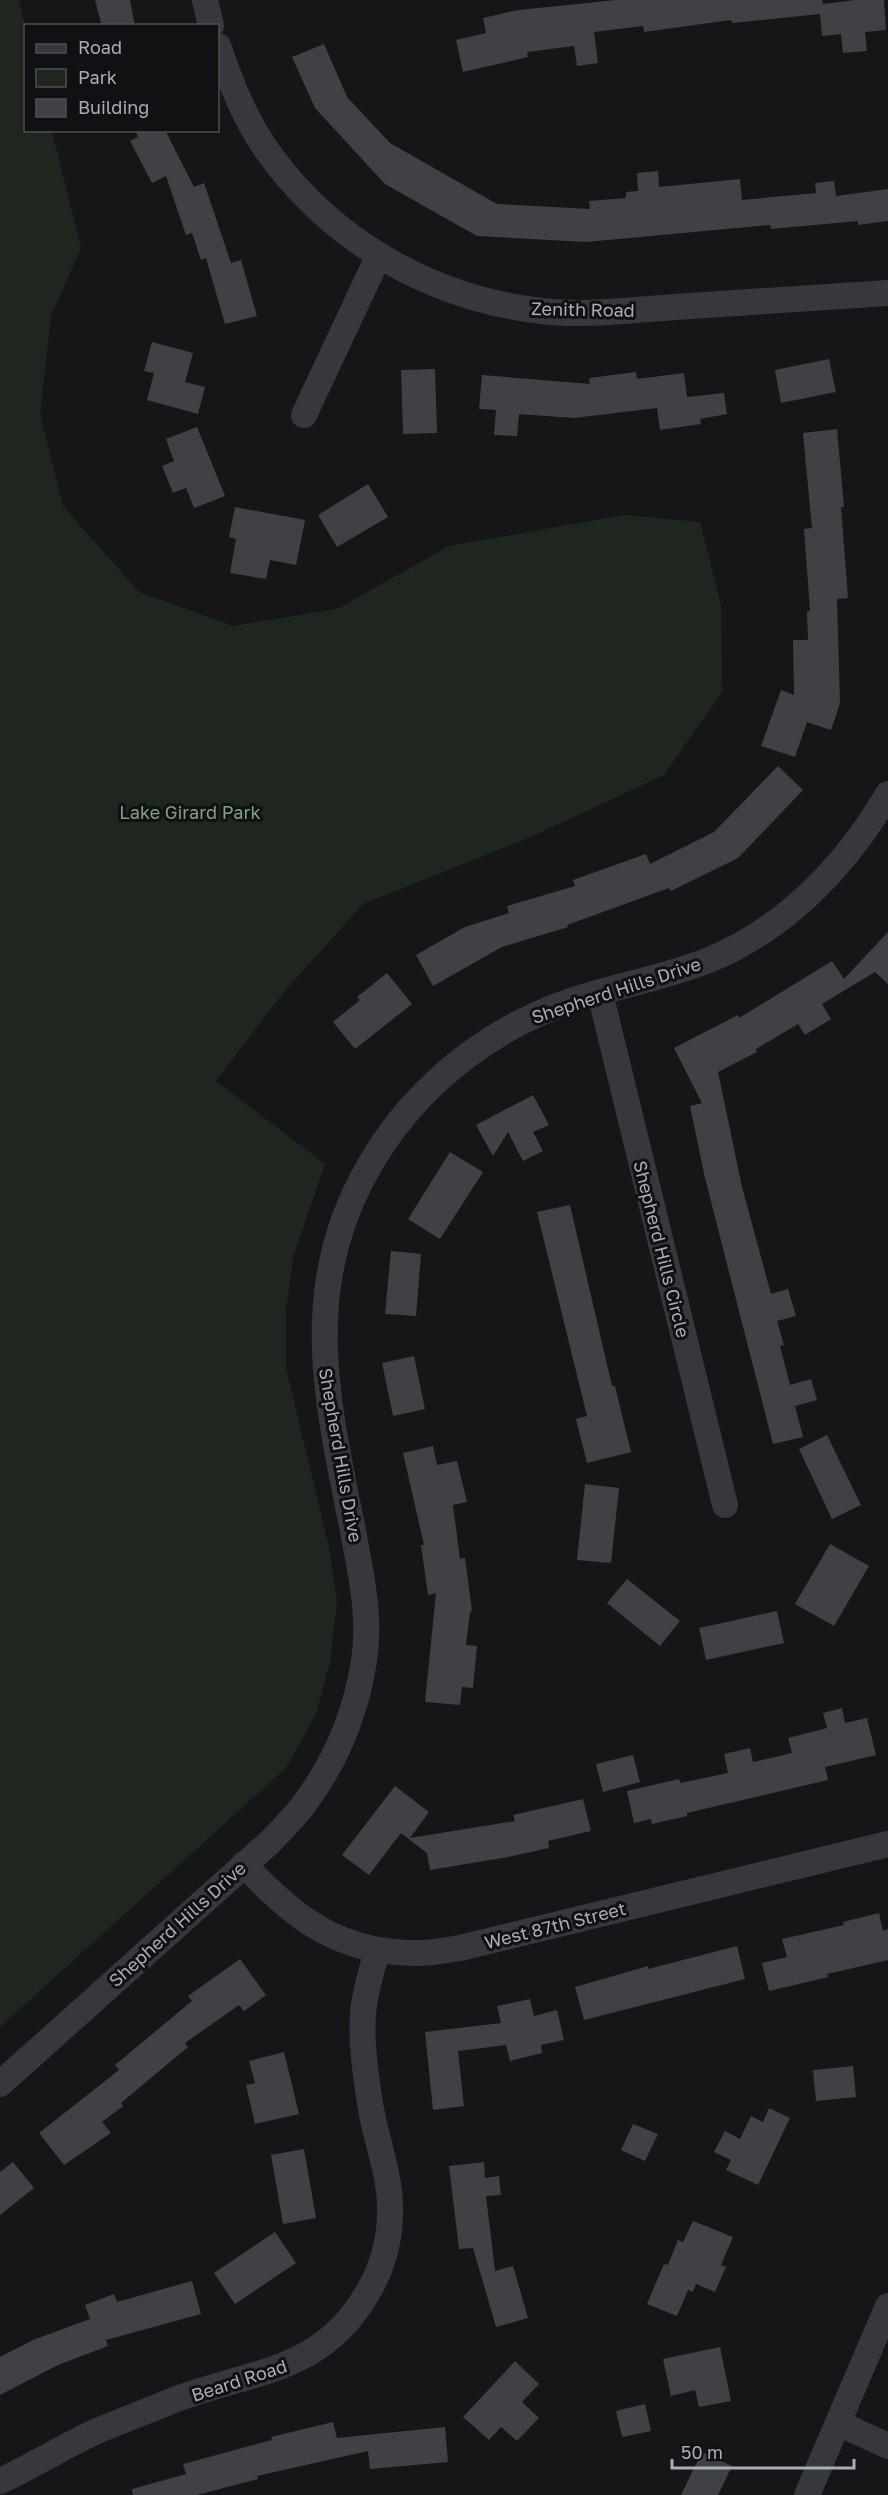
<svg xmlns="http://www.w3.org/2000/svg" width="888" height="2495" font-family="'Golos Text',sans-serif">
  <rect width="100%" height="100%" fill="#161618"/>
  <path fill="#1e261f" d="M 0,0 L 19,0 L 25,26 L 26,130 L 52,131 L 81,248 L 51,316 L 40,414 L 63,506 L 139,592 L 233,626 L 337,609 L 449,546 L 625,515 L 700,522 L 721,605 L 722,692 L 664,775 L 533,836 L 363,904 L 283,993 L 216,1081 L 325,1164 L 294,1254 L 286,1310 L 286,1368 L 329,1547 L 337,1601 L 330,1663 L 316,1714 L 286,1768 L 0,2027 Z"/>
  <g fill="#404145">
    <path d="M 95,0 L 130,0 L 135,26 L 102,26 Z"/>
    <path d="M 616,0 L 822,0 L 823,4 L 855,0 L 884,0 L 886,30 L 865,32 L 867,51 L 843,53 L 841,34 L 822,36 L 820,14 L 732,23 L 731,20 L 644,32 L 643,26 L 594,32 L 598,63 L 577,66 L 574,46 L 527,52 L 528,57 L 463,72 L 456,40 L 486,33 L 483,18 L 518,10 Z"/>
    <path d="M 324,44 L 347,97 L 390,143 L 497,204 L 590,209 L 589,201 L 626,198 L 626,192 L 638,191 L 637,173 L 658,171 L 659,187 L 740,179 L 742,200 L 816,193 L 815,183 L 834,181 L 836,196 L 888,189 L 888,221 L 858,225 L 858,221 L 771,229 L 770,225 L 586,242 L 477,236 L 385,184 L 315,108 L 292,57 Z"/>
    <path d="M 135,130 L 165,130 L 194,187 L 204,183 L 231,263 L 241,260 L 257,316 L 225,324 L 206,258 L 201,260 L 192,233 L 186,235 L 166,176 L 152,183 L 130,141 L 138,137 Z"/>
    <path d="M 152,342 L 193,353 L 185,382 L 205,387 L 198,414 L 147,400 L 154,373 L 144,371 Z"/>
    <path d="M 829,359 L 836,392 L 781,403 L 775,370 Z"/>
    <path d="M 435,369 L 437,433 L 403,434 L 401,370 Z"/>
    <path d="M 636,372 L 637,379 L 684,373 L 687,397 L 724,393 L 727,414 L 700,419 L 701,424 L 660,430 L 657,408 L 574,418 L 519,414 L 517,436 L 494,435 L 496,410 L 479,409 L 482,375 L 590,384 L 589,378 Z"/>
    <path d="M 197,427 L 225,496 L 194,508 L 186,488 L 173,493 L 162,466 L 174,461 L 166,439 Z"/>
    <path d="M 837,429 L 844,507 L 841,507 L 848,598 L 837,599 L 840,703 L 831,730 L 807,722 L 795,757 L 761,746 L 781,690 L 794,695 L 793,640 L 808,640 L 807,611 L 810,611 L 804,529 L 812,528 L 803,433 Z"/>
    <path d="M 368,484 L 388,517 L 337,547 L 318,515 Z"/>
    <path d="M 235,507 L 305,520 L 296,565 L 270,560 L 266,579 L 230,573 L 236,539 L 229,537 Z"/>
    <path d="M 778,766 L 803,790 L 738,858 L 671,891 L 669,888 L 567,925 L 568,927 L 502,947 L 433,986 L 416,955 L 465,927 L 509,913 L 507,906 L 575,886 L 573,880 L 646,854 L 650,864 L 714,832 Z"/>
    <path d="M 888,932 L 888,984 L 875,972 L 822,1004 L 831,1019 L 805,1035 L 798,1024 L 756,1049 L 757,1052 L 718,1072 L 742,1187 L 771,1294 L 788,1289 L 796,1316 L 777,1321 L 784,1345 L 780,1346 L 790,1385 L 811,1379 L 817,1400 L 795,1406 L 803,1437 L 773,1444 L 705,1178 L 690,1106 L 702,1103 L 674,1048 L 738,1015 L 739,1018 L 832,961 L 844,979 Z"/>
    <path d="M 387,973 L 412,1004 L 355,1049 L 333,1022 L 360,1000 L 357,997 Z"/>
    <path d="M 533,1095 L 549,1125 L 533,1132 L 543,1151 L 523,1161 L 508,1132 L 493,1156 L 476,1125 Z"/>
    <path d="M 450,1152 L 483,1172 L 440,1239 L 408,1219 Z"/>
    <path d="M 570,1205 L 612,1386 L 615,1386 L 631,1452 L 587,1463 L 576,1419 L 587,1416 L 537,1212 Z"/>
    <path d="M 391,1251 L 421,1254 L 416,1316 L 385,1314 Z"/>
    <path d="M 414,1356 L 425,1409 L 393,1416 L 382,1363 Z"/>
    <path d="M 827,1435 L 861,1505 L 832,1519 L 799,1449 Z"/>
    <path d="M 433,1446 L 437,1465 L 457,1461 L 467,1502 L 453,1505 L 460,1559 L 465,1558 L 472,1611 L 470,1612 L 466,1645 L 477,1646 L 473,1688 L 462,1687 L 460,1705 L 425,1702 L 436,1593 L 428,1595 L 421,1545 L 424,1545 L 403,1453 Z"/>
    <path d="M 585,1484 L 619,1488 L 611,1563 L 577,1560 Z"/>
    <path d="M 830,1544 L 869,1566 L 834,1626 L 795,1604 Z"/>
    <path d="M 627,1579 L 680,1621 L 660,1646 L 607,1603 Z"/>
    <path d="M 777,1611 L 784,1643 L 706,1660 L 699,1628 Z"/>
    <path d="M 842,1708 L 845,1723 L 867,1718 L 876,1755 L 825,1767 L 828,1780 L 687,1813 L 687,1816 L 652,1824 L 651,1819 L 634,1823 L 627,1791 L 679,1779 L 680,1783 L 728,1773 L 724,1754 L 750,1748 L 753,1762 L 792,1753 L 788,1738 L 827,1728 L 823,1713 Z"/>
    <path d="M 633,1755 L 640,1782 L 603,1792 L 596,1764 Z"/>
    <path d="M 395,1786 L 429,1812 L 410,1838 L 515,1821 L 513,1815 L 583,1799 L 591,1831 L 548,1841 L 549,1848 L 508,1857 L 430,1870 L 427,1853 L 401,1833 L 369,1875 L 342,1855 Z"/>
    <path d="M 879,1913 L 883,1931 L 888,1929 L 888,1960 L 827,1974 L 828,1977 L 769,1991 L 762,1963 L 787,1957 L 782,1939 L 844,1925 L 843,1922 Z"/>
    <path d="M 737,1946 L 745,1979 L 584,2020 L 575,1987 L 648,1966 L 648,1969 Z"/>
    <path d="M 240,1959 L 266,1995 L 244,2011 L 239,2005 L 185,2043 L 188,2047 L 121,2103 L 123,2106 L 102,2122 L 111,2133 L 64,2165 L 39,2133 L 119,2070 L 115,2065 L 192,2001 L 188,1996 Z"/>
    <path d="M 530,1999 L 534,2016 L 557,2010 L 564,2040 L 541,2045 L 542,2053 L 510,2061 L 506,2045 L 458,2051 L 464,2106 L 433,2110 L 425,2032 L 501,2023 L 497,2006 Z"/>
    <path d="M 284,2052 L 299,2114 L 255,2124 L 246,2085 L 255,2083 L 249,2061 Z"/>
    <path d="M 853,2066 L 856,2097 L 816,2101 L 813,2070 Z"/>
    <path d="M 769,2108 L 790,2118 L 758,2185 L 726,2170 L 731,2160 L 714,2152 L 725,2131 L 740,2139 L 751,2116 L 763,2122 Z"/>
    <path d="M 633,2124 L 658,2134 L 645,2161 L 621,2150 Z"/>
    <path d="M 304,2149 L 316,2218 L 283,2224 L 271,2155 Z"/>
    <path d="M 13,2162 L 34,2188 L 0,2215 L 0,2172 Z"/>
    <path d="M 484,2162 L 485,2178 L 499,2176 L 501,2195 L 486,2196 L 495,2271 L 513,2266 L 528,2318 L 496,2327 L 473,2248 L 459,2249 L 449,2166 Z"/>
    <path d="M 693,2221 L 733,2237 L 721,2265 L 726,2267 L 715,2292 L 696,2284 L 693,2292 L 688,2290 L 677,2316 L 647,2304 L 664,2264 L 668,2265 L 678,2240 L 683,2242 Z"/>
    <path d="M 275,2232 L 296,2263 L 235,2304 L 214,2273 Z"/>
    <path d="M 192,2281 L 201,2314 L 106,2340 L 108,2346 L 58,2365 L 0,2395 L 0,2357 L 33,2340 L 90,2319 L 85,2305 L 114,2294 L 117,2302 Z"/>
    <path d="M 720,2347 L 731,2401 L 699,2407 L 695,2390 L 671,2396 L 663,2359 Z"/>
    <path d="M 515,2361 L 539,2384 L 522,2402 L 539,2418 L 517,2441 L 501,2427 L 489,2440 L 463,2417 Z"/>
    <path d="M 645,2404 L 651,2431 L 622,2437 L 616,2411 Z"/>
    <path d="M 333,2422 L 337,2438 L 445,2427 L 448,2462 L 370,2469 L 368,2451 L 257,2476 L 258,2479 L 197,2495 L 133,2495 L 132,2489 L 186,2474 L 183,2464 L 272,2440 L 271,2437 Z"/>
    <path d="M 702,2452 L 732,2466 L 718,2495 L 681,2495 Z"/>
  </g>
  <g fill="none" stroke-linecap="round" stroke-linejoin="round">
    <g stroke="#37383d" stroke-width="26">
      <path d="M 205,0 L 211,26"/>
      <path d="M 218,46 C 231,83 245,120 268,152 C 331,240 428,296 534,310 C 580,317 629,310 675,307 C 746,303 817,298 888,293"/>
      <path d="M 304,415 L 379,255"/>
      <path d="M 600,993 L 725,1505"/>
      <path d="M 244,1864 C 294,1919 341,1954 419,1953 C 432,1953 447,1950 460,1948 L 888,1844"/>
      <path d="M 0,2084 L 270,1842 C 283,1828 297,1815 307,1800 C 337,1759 356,1712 364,1661 C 371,1618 361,1574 353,1531 C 329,1410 300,1298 361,1181 C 399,1107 462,1048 538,1014 C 592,989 654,982 709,960 C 787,928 846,865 888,794"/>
      <path d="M 838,2423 L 888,2446"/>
      <path d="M 0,2481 C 33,2466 64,2446 97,2431 C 121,2421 145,2412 169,2402 C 248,2370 320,2376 368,2292 C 384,2265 391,2236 390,2205 C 389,2170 375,2137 370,2103 C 365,2071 359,2030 365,1999 C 368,1982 373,1966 377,1950"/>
      <path d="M 807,2495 L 888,2306"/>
    </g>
  </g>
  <g text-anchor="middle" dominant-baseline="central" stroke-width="6" stroke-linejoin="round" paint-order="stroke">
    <g font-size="18" fill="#a8adb8" stroke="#111113">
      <text transform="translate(583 309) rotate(1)">Zenith Road</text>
      <text transform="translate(616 990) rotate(-18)">Shepherd Hills Drive</text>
      <text transform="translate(662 1249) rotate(76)">Shepherd Hills Circle</text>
      <text transform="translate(341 1455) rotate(80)">Shepherd Hills Drive</text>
      <text transform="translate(177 1924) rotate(-42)">Shepherd Hills Drive</text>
      <text transform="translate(555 1925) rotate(-14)">West 87th Street</text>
      <text transform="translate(239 2380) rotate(-18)">Beard Road</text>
    </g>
    <g font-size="18" fill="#7fa381" stroke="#111113">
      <text x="190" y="812">Lake Girard Park</text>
    </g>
  </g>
  <rect x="24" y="24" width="195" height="108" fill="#111113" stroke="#4d4f55" stroke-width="1.5"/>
  <rect x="36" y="44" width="30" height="9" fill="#37383d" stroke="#4d4f55" stroke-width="1.5"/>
  <text x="78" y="54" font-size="18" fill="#a8adb8">Road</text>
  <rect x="36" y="69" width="30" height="18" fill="#1e261f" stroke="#4d4f55" stroke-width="1.5"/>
  <text x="78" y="84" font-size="18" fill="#a8adb8">Park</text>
  <rect x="36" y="99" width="30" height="18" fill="#404145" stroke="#4d4f55" stroke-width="1.5"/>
  <text x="78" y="114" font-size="18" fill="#a8adb8">Building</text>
  <path d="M672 2459v9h182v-9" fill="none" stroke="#a8adb8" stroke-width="3"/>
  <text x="681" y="2459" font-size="18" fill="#a8adb8" stroke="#111113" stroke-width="4.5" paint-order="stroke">50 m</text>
</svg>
